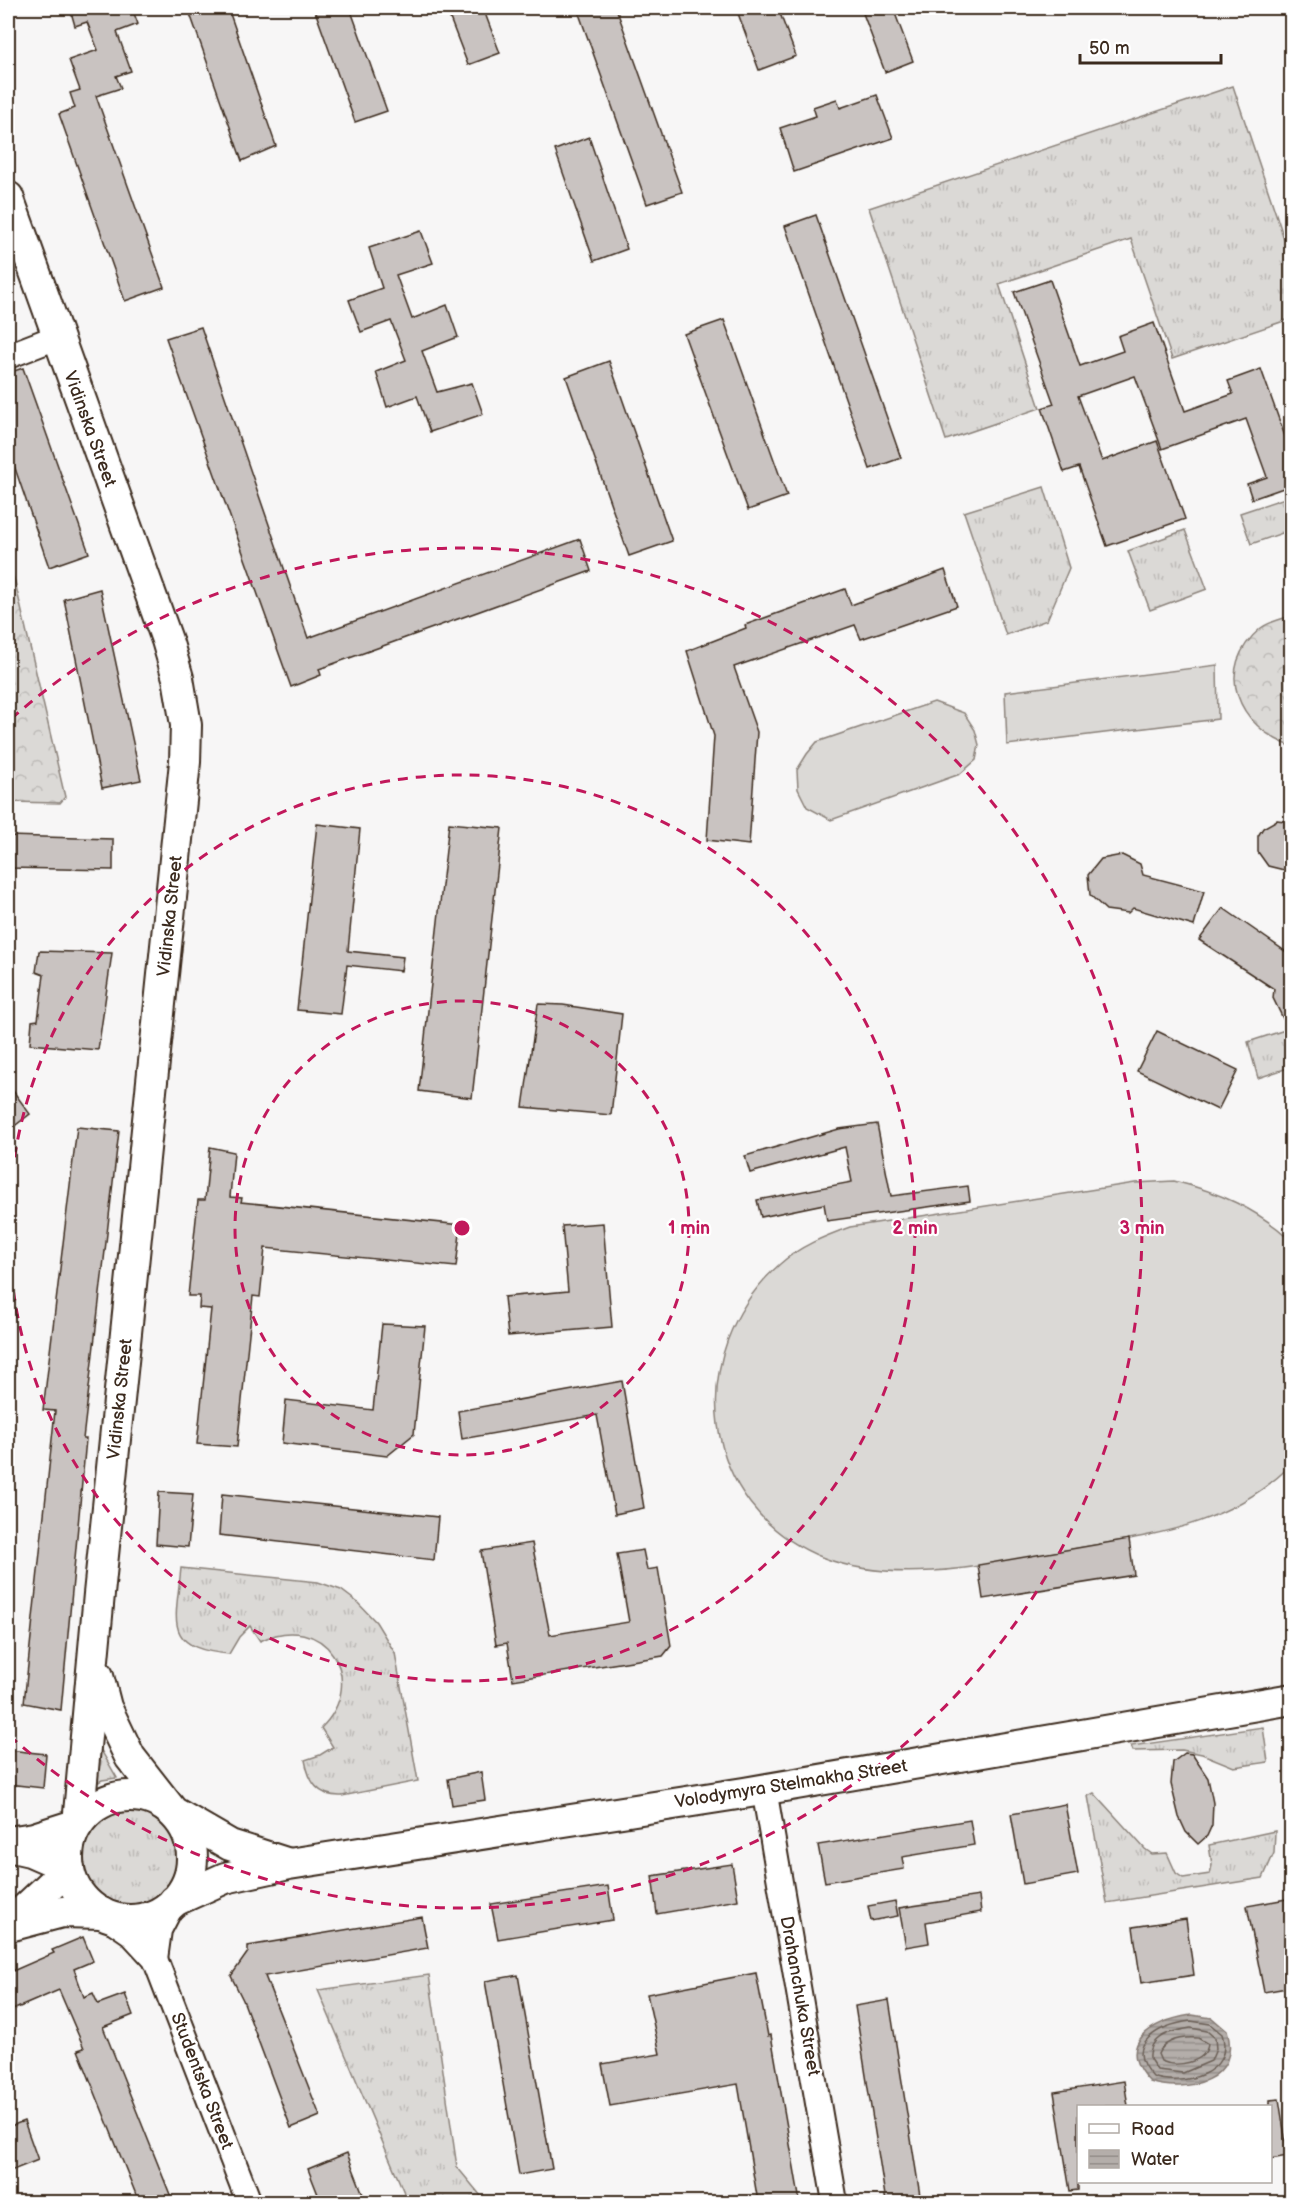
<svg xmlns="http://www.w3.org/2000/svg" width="1299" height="2210" font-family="'Balsamiq Sans',sans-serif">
  <defs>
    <pattern id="grass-tufts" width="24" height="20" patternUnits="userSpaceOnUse" patternTransform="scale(1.5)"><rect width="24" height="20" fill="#dbd9d6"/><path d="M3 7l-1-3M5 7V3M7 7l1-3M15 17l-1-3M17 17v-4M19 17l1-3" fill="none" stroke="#bdbab7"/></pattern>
    <pattern id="forest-crowns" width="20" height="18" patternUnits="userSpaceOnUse" patternTransform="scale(1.5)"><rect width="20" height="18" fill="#dbd9d6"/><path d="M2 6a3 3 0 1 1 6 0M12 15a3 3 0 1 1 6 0" fill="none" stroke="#bdbab7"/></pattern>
    <pattern id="water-rules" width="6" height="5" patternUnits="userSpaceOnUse" patternTransform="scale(1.5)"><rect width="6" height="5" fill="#b4aeaa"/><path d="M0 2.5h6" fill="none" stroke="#948e8a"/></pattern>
  </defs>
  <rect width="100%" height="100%" fill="#f7f6f6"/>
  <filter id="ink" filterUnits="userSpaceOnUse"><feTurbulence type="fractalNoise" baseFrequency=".0167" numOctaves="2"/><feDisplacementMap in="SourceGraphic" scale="12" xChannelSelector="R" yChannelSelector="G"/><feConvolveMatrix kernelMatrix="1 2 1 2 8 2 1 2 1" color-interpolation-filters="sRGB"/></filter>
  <g filter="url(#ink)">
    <g fill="url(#grass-tufts)" stroke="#8b827a" stroke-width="1.5">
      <path d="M 1233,86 L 1291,259 L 1291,334 L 1287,320 L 1172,359 L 1131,239 L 999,284 L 1040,408 L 946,440 L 869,208 Z"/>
      <path d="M 1044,487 L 1069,568 L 1047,620 L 1006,635 L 964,512 Z"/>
      <path d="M 1291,496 L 1291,530 L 1251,544 L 1240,513 Z"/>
      <path d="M 1185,530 L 1207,589 L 1150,610 L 1128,551 Z"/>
      <path d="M 1291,1028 L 1291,1067 L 1258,1078 L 1248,1042 Z"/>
      <path d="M 181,1568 L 318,1582 L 341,1590 L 357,1602 L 376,1622 L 395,1653 L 418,1781 L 342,1796 C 318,1797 309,1782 305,1760 L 320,1755 L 333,1747 L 321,1728 C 370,1680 324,1609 260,1641 L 250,1626 L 239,1637 L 229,1654 C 162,1648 176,1621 181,1568 Z"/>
      <path d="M 1263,1727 L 1268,1762 L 1234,1767 L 1202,1754 L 1182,1750 L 1133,1751 L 1131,1746 Z"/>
      <path d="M 94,1738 L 117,1778 L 102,1780 L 88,1788 Z"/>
      <path d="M 1094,1793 L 1145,1849 L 1152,1854 L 1167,1853 L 1176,1873 L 1183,1878 L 1210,1874 L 1212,1865 L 1209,1845 L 1275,1831 L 1274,1853 L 1263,1878 L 1107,1903 L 1088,1796 Z"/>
      <circle cx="131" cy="1858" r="50"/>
      <path d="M 429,1975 L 457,2167 L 486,2202 L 408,2202 L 318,1990 Z"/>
    </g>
    <g fill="url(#forest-crowns)" stroke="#8b827a" stroke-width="1.5">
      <path d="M 8,559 L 15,582 L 65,797 L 60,803 L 8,802 Z"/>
      <path d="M 1291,616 L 1292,616 L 1291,746 C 1238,727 1212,669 1261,628 C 1268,622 1282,619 1291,616 Z"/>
    </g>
    <g fill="#dbd9d6" stroke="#8b827a" stroke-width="1.5">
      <path d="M 1217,665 L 1218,719 L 1007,745 L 1005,692 Z"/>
      <path d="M 934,702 L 964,713 L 975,730 L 979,745 L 976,760 L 960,774 L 831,820 L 807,807 L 798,789 L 797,770 L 807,754 L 817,742 Z"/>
      <path d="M 1174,1181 C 1219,1192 1257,1209 1291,1240 L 1291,1465 C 1230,1525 1159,1534 1078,1548 C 999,1562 902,1588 824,1558 C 698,1508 682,1351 780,1264 C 800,1246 825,1236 850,1227 L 1135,1183 Z"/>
    </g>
    <path fill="url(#water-rules)" stroke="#847972" stroke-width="1.5" d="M 1191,2015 L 1212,2018 L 1227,2031 C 1242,2080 1187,2094 1150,2082 C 1113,2043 1153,2021 1191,2015 Z"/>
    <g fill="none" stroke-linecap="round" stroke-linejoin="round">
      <g stroke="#6b5f56" stroke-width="1.5">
        <path d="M 1191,2021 L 1210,2024 L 1222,2034 C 1235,2074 1182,2087 1153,2077 C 1121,2043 1161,2025 1191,2021 Z"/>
        <path d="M 1191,2028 L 1207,2031 L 1215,2038 L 1216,2049 L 1211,2061 L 1183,2073 L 1157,2070 L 1150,2059 C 1148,2035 1173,2031 1191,2028 Z"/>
        <path d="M 1198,2038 L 1208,2044 C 1206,2063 1176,2068 1161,2061 L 1158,2054 C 1165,2039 1184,2037 1198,2038 Z"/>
      </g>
    </g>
    <g fill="#c9c3c1" stroke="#3b2a1e" stroke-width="1.5">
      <path d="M 83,8 L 132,8 L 138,24 L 117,32 L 131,71 L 116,76 L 121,88 L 96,96 L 164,287 L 125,301 L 59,114 L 75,108 L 70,93 L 80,90 L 69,60 L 98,50 L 87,22 L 75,26 L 71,12 Z"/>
      <path d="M 188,8 L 228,8 L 276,146 L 242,161 Z"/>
      <path d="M 314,8 L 350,8 L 387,111 L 355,122 Z"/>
      <path d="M 446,8 L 483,8 L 500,53 L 468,65 Z"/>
      <path d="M 577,8 L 616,8 L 682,192 L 647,204 Z"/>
      <path d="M 736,8 L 778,8 L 796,56 L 759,70 Z"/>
      <path d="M 861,8 L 893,8 L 913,61 L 885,72 Z"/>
      <path d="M 877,95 L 893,138 L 794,172 L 780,128 L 816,116 L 813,107 L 837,99 L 840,108 Z"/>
      <path d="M 589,137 L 627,249 L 594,261 L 555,150 Z"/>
      <path d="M 816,215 L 901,458 L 870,469 L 785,226 Z"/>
      <path d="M 421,231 L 433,263 L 396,275 L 412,319 L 447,305 L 458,337 L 422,351 L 437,392 L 472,383 L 483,414 L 430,432 L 417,396 L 387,407 L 376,372 L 406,360 L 391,321 L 361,332 L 349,300 L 382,288 L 369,248 Z"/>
      <path d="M 1050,280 L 1080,366 L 1123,351 L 1118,336 L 1154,323 L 1185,411 L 1233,394 L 1228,381 L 1261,369 L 1292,456 L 1292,485 L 1252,499 L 1247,484 L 1267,477 L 1246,419 L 1162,449 L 1135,376 L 1078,396 L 1102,461 L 1157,441 L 1185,519 L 1107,546 L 1079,467 L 1064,472 L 1042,408 L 1054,404 L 1014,292 Z"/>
      <path d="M 724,320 L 787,496 L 748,510 L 684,334 Z"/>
      <path d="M 201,327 L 308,638 L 580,539 L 591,571 L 319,669 L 321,675 L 291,687 L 166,338 Z"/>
      <path d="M 609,361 L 672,541 L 629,556 L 566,377 Z"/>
      <path d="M 23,368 L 89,553 L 49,567 L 8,448 L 8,373 Z"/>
      <path d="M 945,570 L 957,606 L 861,639 L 855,625 L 734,667 L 757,732 L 749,845 L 707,840 L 714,736 L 687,651 L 746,628 L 745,625 L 845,589 L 851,605 Z"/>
      <path d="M 100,589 L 141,780 L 102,788 L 64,599 Z"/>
      <path d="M 1277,820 L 1292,822 L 1292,868 L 1284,870 L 1268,866 L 1258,852 L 1258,836 L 1263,828 Z"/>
      <path d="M 449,823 L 502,828 L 472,1098 L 419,1091 Z"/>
      <path d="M 317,824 L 360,829 L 348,951 L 403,957 L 401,971 L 347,965 L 341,1014 L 297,1010 Z"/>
      <path d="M 8,836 L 113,839 L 113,870 L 8,868 Z"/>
      <path d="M 1122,855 L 1140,864 L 1143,875 L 1204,891 L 1194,926 L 1133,908 L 1128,913 L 1106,910 L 1090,895 L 1088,875 L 1101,859 Z"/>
      <path d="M 1223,908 L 1292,956 L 1292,1037 L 1273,998 L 1274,989 L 1199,940 Z"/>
      <path d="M 39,951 L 112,953 L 98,1050 L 30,1044 L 32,1021 L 38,1020 L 44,975 L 36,972 Z"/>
      <path d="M 538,1004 L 563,1005 L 622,1014 L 611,1115 L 523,1107 Z"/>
      <path d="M 1157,1031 L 1238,1070 L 1218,1110 L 1137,1071 Z"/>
      <path d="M 8,1084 L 30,1114 L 8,1131 Z"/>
      <path d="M 877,1124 L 891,1196 L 968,1186 L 970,1201 L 827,1221 L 824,1204 L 761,1217 L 757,1200 L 852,1182 L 845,1147 L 750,1173 L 745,1156 L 839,1129 Z"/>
      <path d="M 77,1127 L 119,1131 L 83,1439 L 86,1439 L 61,1710 L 24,1703 L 55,1411 L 43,1410 Z"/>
      <path d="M 210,1147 L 234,1152 L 230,1197 L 242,1198 L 241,1202 L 461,1225 L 456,1267 L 265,1248 L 260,1297 L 253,1296 L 237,1447 L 197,1444 L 211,1309 L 199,1308 L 200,1296 L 188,1296 L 198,1200 L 205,1200 Z"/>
      <path d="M 603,1223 L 612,1327 L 508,1336 L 504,1297 L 568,1291 L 562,1226 Z"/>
      <path d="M 382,1324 L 425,1326 L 414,1434 L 387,1456 L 282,1443 L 286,1400 L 373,1410 Z"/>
      <path d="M 622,1381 L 644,1508 L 615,1514 L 597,1415 L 462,1439 L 458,1411 Z"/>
      <path d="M 159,1492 L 193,1494 L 188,1547 L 156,1544 Z"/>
      <path d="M 222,1494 L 438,1517 L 434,1560 L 219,1535 Z"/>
      <path d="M 1129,1539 L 1134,1575 L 983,1599 L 978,1565 Z"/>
      <path d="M 532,1543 L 550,1635 L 629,1622 L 617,1554 L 643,1550 L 647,1570 L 658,1568 L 671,1646 L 663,1656 L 513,1680 L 507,1643 L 496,1645 L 481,1551 Z"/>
      <path d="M 8,1750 L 46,1754 L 43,1788 L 8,1784 Z"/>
      <path d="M 1185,1753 L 1192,1754 L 1208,1778 L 1213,1803 L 1212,1825 L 1207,1836 L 1198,1844 L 1186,1832 L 1179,1817 L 1171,1784 L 1173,1762 Z"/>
      <path d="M 481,1772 L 485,1800 L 452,1805 L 448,1779 Z"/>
      <path d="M 1065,1804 L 1078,1874 L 1023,1884 L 1011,1814 Z"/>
      <path d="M 970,1820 L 974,1845 L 902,1857 L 904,1869 L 825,1882 L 818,1845 Z"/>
      <path d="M 732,1864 L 738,1900 L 657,1914 L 652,1876 Z"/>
      <path d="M 608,1886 L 613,1920 L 498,1939 L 491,1904 Z"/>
      <path d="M 979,1896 L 981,1912 L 926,1922 L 929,1943 L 906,1947 L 899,1908 Z"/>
      <path d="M 1292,1898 L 1292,1987 L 1264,1992 L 1247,1906 Z"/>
      <path d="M 895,1901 L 898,1916 L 871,1921 L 868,1906 Z"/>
      <path d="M 422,1917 L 428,1948 L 265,1976 L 320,2116 L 291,2128 L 243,2000 L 231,1976 L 248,1952 L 248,1946 Z"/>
      <path d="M 1186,1919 L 1194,1975 L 1141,1983 L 1133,1927 Z"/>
      <path d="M 83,1937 L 93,1961 L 74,1969 L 84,1997 L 93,1993 L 98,2004 L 125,1994 L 133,2015 L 103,2027 L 173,2202 L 139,2202 L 78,2050 L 84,2048 L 59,1990 L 8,2012 L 8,1973 L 54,1953 L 52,1950 Z"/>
      <path d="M 756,1973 L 768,2036 L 771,2035 L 800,2202 L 758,2202 L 738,2084 L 610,2106 L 602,2064 L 660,2054 L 647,1994 Z"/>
      <path d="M 518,1975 L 552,2169 L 519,2175 L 485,1981 Z"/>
      <path d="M 889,2000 L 921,2202 L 886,2202 L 855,2006 Z"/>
      <path d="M 1124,2081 L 1128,2106 L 1078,2106 L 1078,2190 L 1070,2191 L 1054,2092 Z"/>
      <path d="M 1279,2099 L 1288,2156 L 1270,2159 L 1270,2100 Z"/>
      <path d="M 24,2121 L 38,2160 L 8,2172 L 8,2127 Z"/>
      <path d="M 347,2153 L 366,2202 L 321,2202 L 308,2169 Z"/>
    </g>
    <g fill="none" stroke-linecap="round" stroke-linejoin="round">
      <defs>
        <g id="minor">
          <path d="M 8,356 L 57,337"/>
          <path d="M 764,1789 L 835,2202"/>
          <path d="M 102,1913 L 131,1933 L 155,1959 L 249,2202"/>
          <path d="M 155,1959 L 159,1930 L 174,1901"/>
        </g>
        <g id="major">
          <path d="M 8,197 L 167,640 L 178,678 L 186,725 L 185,762 L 99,1594 L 78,1824 L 34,1838 L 8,1842"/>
          <path d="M 98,1676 L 106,1707 L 130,1757 L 173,1812 L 230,1845 L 286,1863"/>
          <circle cx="130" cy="1858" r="62"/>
          <path d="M 8,1846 L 30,1851 L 69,1868 L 8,1925"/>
          <path d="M 174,1901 L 225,1878 L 289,1864 L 744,1793 L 1292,1699"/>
          <path d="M 13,1925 L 62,1912 L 102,1913"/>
        </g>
      </defs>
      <use href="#minor" stroke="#3b2a1e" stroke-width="28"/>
      <use href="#major" stroke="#3b2a1e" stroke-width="34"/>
      <use href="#minor" stroke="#fff" stroke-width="24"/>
      <use href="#major" stroke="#fff" stroke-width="30"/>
    </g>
  </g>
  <g fill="none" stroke="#c2185b" stroke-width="3" stroke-dasharray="10 8">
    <circle cx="462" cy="1228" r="227"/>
    <circle cx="462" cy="1228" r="453"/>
    <path d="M11 719A680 680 0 1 1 11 1737"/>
  </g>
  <g text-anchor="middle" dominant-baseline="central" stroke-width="4.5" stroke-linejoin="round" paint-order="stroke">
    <g font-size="18" fill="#3b2a1e" stroke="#fff">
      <text transform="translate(90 429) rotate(70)">Vidinska Street</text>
      <text transform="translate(170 916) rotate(-84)">Vidinska Street</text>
      <text transform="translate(120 1399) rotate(-84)">Vidinska Street</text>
      <text transform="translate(791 1784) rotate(-9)">Volodymyra Stelmakha Street</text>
      <text transform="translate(800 1996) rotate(80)">Drahanchuka Street</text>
      <text transform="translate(202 2081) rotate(69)">Studentska Street</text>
    </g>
  </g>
  <circle cx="462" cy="1228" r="9" fill="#c2185b" stroke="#fff" stroke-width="3"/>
  <g font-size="18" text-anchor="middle" font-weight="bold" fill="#c2185b" stroke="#fff" stroke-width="4.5" stroke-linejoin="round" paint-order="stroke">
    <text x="689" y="1234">1 min</text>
    <text x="915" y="1234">2 min</text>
    <text x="1142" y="1234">3 min</text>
  </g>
  <rect width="1299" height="2210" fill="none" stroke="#fff" stroke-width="30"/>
  <rect x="15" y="15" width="1269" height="2180" fill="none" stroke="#3b2a1e" stroke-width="2" filter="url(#ink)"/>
  <rect x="1077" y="2105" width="195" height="78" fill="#ffffff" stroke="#b1aaa5" stroke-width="1.5"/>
  <rect x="1089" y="2124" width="30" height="9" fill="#ffffff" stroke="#b1aaa5" stroke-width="1.5"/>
  <text x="1131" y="2135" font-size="18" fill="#3b2a1e">Road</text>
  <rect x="1089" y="2150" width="30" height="18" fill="url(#water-rules)" stroke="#b1aaa5" stroke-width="1.5"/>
  <text x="1131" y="2165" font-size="18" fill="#3b2a1e">Water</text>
  <path d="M1080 54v9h141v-9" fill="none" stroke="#3b2a1e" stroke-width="3"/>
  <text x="1089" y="54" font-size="18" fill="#3b2a1e" stroke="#ffffff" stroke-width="4.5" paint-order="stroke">50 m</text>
</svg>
